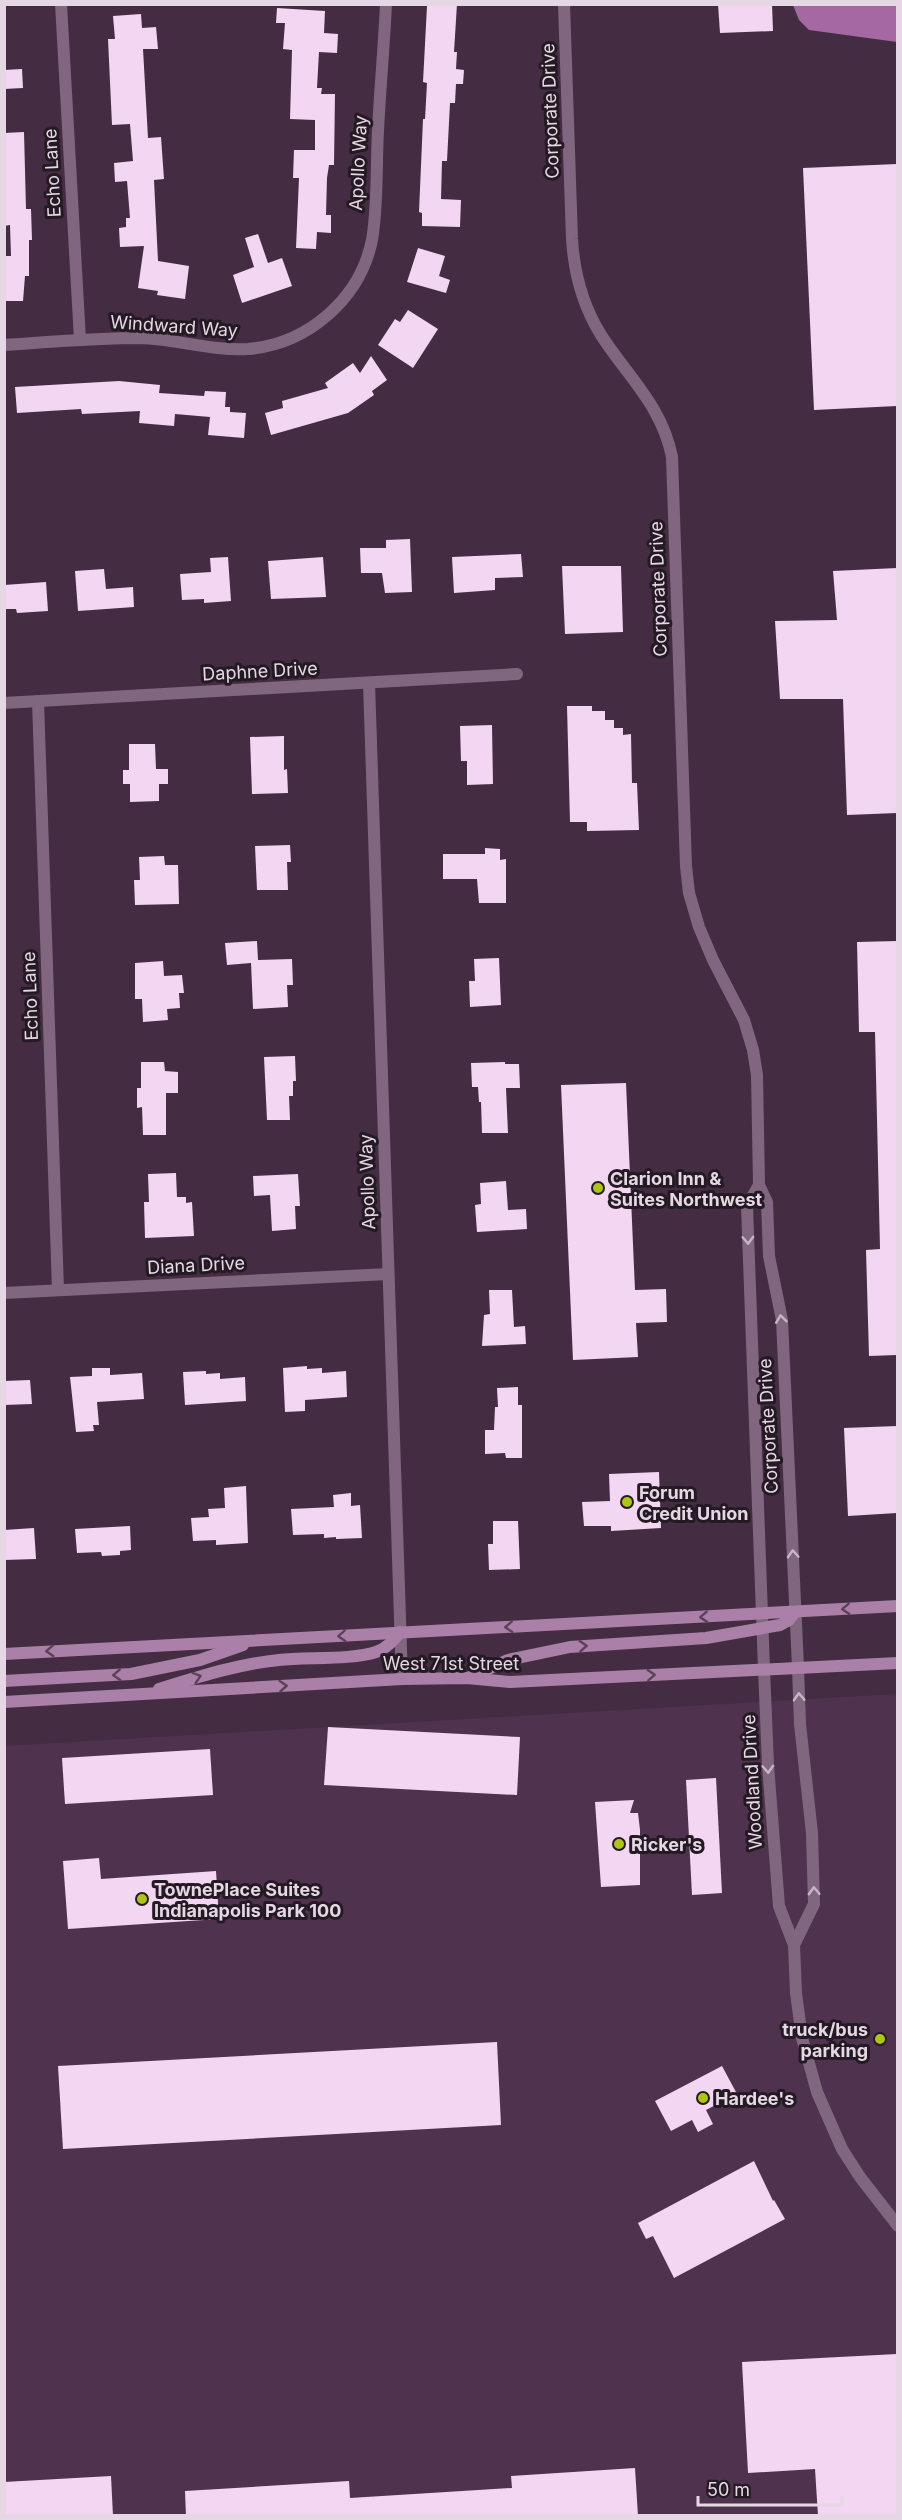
<svg xmlns="http://www.w3.org/2000/svg" width="902" height="2520" font-family="Inter,sans-serif">
  <rect width="100%" height="100%" fill="#442d42"/>
  <path fill="#4f334e" d="M 897,1694 L 897,2515 L 5,2516 L 5,1746 Z"/>
  <path fill="#a668a3" d="M 793,5 L 897,5 L 897,42 L 809,30 L 799,20 Z"/>
  <g fill="#f3d6f1">
    <path d="M 457,4 L 454,52 L 457,52 L 456,69 L 464,70 L 463,84 L 456,84 L 455,103 L 450,103 L 447,161 L 442,161 L 441,199 L 461,200 L 460,227 L 422,226 L 422,213 L 419,212 L 423,119 L 425,119 L 427,83 L 423,82 L 427,6 Z"/>
    <path d="M 718,4 L 772,4 L 773,31 L 720,33 Z"/>
    <path d="M 277,8 L 325,11 L 324,33 L 338,34 L 337,53 L 319,52 L 317,88 L 322,88 L 321,94 L 335,94 L 334,165 L 329,165 L 327,178 L 326,215 L 331,215 L 331,233 L 317,232 L 316,249 L 296,248 L 299,178 L 293,178 L 294,150 L 315,150 L 315,120 L 290,119 L 292,50 L 283,49 L 285,23 L 276,23 Z"/>
    <path d="M 141,14 L 142,28 L 156,27 L 158,49 L 143,49 L 148,138 L 161,137 L 164,179 L 154,180 L 158,261 L 189,266 L 185,299 L 157,295 L 158,291 L 138,288 L 144,246 L 120,247 L 119,228 L 126,227 L 126,218 L 130,218 L 127,181 L 115,182 L 114,163 L 133,161 L 130,124 L 112,125 L 108,39 L 115,39 L 113,16 Z"/>
    <path d="M 22,69 L 23,88 L 4,89 L 4,70 Z"/>
    <path d="M 24,132 L 26,209 L 31,209 L 32,240 L 29,240 L 29,276 L 25,276 L 23,301 L 4,301 L 4,256 L 11,256 L 10,225 L 4,226 L 4,133 Z"/>
    <path d="M 897,164 L 897,406 L 814,410 L 803,168 Z"/>
    <path d="M 258,234 L 268,263 L 282,258 L 292,286 L 242,303 L 233,275 L 254,267 L 245,238 Z"/>
    <path d="M 418,248 L 445,256 L 439,276 L 450,280 L 446,293 L 407,282 Z"/>
    <path d="M 408,310 L 438,329 L 413,368 L 378,345 L 395,319 L 400,322 Z"/>
    <path d="M 371,356 L 387,380 L 372,391 L 374,395 L 348,413 L 271,435 L 265,413 L 283,408 L 282,401 L 328,388 L 325,383 L 353,363 L 360,373 Z"/>
    <path d="M 119,381 L 160,385 L 159,393 L 204,396 L 205,391 L 226,392 L 225,407 L 230,407 L 230,412 L 246,413 L 244,438 L 208,435 L 210,417 L 175,414 L 174,426 L 139,423 L 140,411 L 82,414 L 81,409 L 17,413 L 15,387 Z"/>
    <path d="M 410,539 L 412,592 L 385,593 L 382,573 L 361,573 L 360,548 L 386,548 L 386,540 Z"/>
    <path d="M 521,554 L 523,577 L 495,578 L 495,590 L 454,593 L 452,557 Z"/>
    <path d="M 228,557 L 231,601 L 204,603 L 204,599 L 182,600 L 180,574 L 211,572 L 210,558 Z"/>
    <path d="M 323,557 L 326,597 L 271,599 L 268,561 Z"/>
    <path d="M 562,566 L 621,566 L 623,632 L 565,634 Z"/>
    <path d="M 897,568 L 897,813 L 847,815 L 843,699 L 780,699 L 775,621 L 837,620 L 833,571 Z"/>
    <path d="M 104,569 L 106,589 L 133,587 L 134,607 L 78,611 L 75,571 Z"/>
    <path d="M 46,582 L 48,611 L 17,613 L 16,609 L 4,609 L 4,585 Z"/>
    <path d="M 567,706 L 592,706 L 592,711 L 605,711 L 605,720 L 614,720 L 614,728 L 623,728 L 623,735 L 631,734 L 632,783 L 637,783 L 639,830 L 587,831 L 587,822 L 570,822 Z"/>
    <path d="M 492,725 L 493,784 L 467,785 L 467,761 L 461,761 L 460,726 Z"/>
    <path d="M 284,736 L 284,770 L 287,769 L 288,793 L 252,794 L 250,737 Z"/>
    <path d="M 129,744 L 155,744 L 156,769 L 168,769 L 168,784 L 159,784 L 159,801 L 130,802 L 130,784 L 123,784 L 123,770 L 129,770 Z"/>
    <path d="M 290,845 L 291,862 L 287,862 L 288,890 L 257,890 L 255,846 Z"/>
    <path d="M 485,848 L 500,849 L 500,860 L 506,859 L 506,903 L 479,903 L 477,879 L 443,879 L 443,854 L 485,854 Z"/>
    <path d="M 164,856 L 165,865 L 178,865 L 179,904 L 135,905 L 134,880 L 140,880 L 139,857 Z"/>
    <path d="M 257,941 L 258,960 L 292,959 L 293,985 L 287,985 L 288,1007 L 253,1009 L 251,963 L 227,965 L 225,943 Z"/>
    <path d="M 897,941 L 897,1355 L 869,1356 L 866,1250 L 880,1249 L 875,1032 L 859,1032 L 857,942 Z"/>
    <path d="M 499,958 L 501,1005 L 470,1007 L 469,981 L 475,981 L 474,959 Z"/>
    <path d="M 163,961 L 164,976 L 182,975 L 184,993 L 179,993 L 180,1008 L 167,1009 L 168,1020 L 143,1022 L 142,999 L 135,999 L 135,963 Z"/>
    <path d="M 295,1056 L 296,1081 L 293,1081 L 293,1096 L 289,1096 L 290,1120 L 267,1120 L 264,1057 Z"/>
    <path d="M 141,1062 L 164,1062 L 165,1071 L 178,1072 L 178,1093 L 166,1093 L 166,1135 L 143,1135 L 142,1107 L 137,1108 L 137,1088 L 141,1088 Z"/>
    <path d="M 505,1062 L 505,1064 L 519,1064 L 520,1088 L 506,1088 L 508,1133 L 482,1133 L 481,1102 L 479,1102 L 478,1087 L 472,1087 L 471,1063 Z"/>
    <path d="M 626,1083 L 635,1290 L 666,1289 L 667,1322 L 636,1323 L 638,1357 L 573,1360 L 561,1085 Z"/>
    <path d="M 176,1173 L 177,1197 L 186,1197 L 186,1203 L 192,1202 L 194,1236 L 145,1238 L 144,1202 L 149,1202 L 148,1174 Z"/>
    <path d="M 298,1174 L 300,1206 L 295,1206 L 296,1229 L 272,1231 L 270,1195 L 254,1196 L 253,1176 Z"/>
    <path d="M 506,1181 L 508,1210 L 526,1209 L 527,1229 L 477,1232 L 475,1205 L 481,1204 L 480,1183 Z"/>
    <path d="M 489,1290 L 512,1290 L 514,1327 L 525,1326 L 526,1344 L 482,1346 L 484,1315 L 490,1314 Z"/>
    <path d="M 307,1366 L 307,1369 L 322,1368 L 322,1373 L 346,1371 L 347,1397 L 305,1400 L 305,1411 L 285,1412 L 283,1368 Z"/>
    <path d="M 92,1368 L 110,1368 L 110,1375 L 142,1373 L 144,1399 L 97,1402 L 99,1425 L 93,1425 L 94,1431 L 76,1432 L 70,1377 L 92,1376 Z"/>
    <path d="M 206,1371 L 206,1374 L 220,1373 L 220,1379 L 245,1377 L 246,1401 L 185,1405 L 183,1372 Z"/>
    <path d="M 30,1380 L 32,1404 L 4,1405 L 4,1381 Z"/>
    <path d="M 518,1387 L 518,1405 L 522,1405 L 522,1458 L 506,1458 L 505,1453 L 485,1454 L 485,1430 L 494,1430 L 495,1407 L 498,1407 L 497,1388 Z"/>
    <path d="M 897,1426 L 897,1513 L 848,1516 L 844,1428 Z"/>
    <path d="M 659,1472 L 661,1528 L 611,1531 L 611,1526 L 584,1526 L 582,1502 L 610,1501 L 609,1474 Z"/>
    <path d="M 246,1486 L 248,1543 L 216,1545 L 216,1540 L 193,1541 L 191,1518 L 209,1517 L 208,1509 L 225,1508 L 224,1488 Z"/>
    <path d="M 351,1493 L 351,1506 L 360,1505 L 362,1538 L 336,1539 L 336,1537 L 324,1538 L 324,1534 L 293,1535 L 291,1509 L 334,1507 L 333,1495 Z"/>
    <path d="M 493,1521 L 518,1521 L 520,1569 L 489,1570 L 488,1544 L 493,1544 Z"/>
    <path d="M 130,1526 L 131,1550 L 120,1551 L 120,1555 L 102,1556 L 101,1552 L 77,1553 L 75,1529 Z"/>
    <path d="M 34,1528 L 36,1559 L 4,1560 L 4,1530 Z"/>
    <path d="M 328,1727 L 520,1737 L 517,1795 L 324,1785 Z"/>
    <path d="M 210,1749 L 213,1795 L 65,1804 L 62,1758 Z"/>
    <path d="M 716,1778 L 722,1893 L 692,1895 L 686,1780 Z"/>
    <path d="M 634,1800 L 630,1813 L 638,1813 L 640,1830 L 640,1885 L 601,1887 L 595,1802 Z"/>
    <path d="M 99,1858 L 101,1879 L 216,1871 L 219,1919 L 68,1929 L 63,1861 Z"/>
    <path d="M 497,2042 L 501,2125 L 63,2149 L 58,2066 Z"/>
    <path d="M 722,2066 L 737,2094 L 706,2110 L 713,2124 L 698,2132 L 692,2120 L 671,2131 L 655,2101 Z"/>
    <path d="M 754,2161 L 773,2201 L 774,2200 L 785,2219 L 674,2278 L 653,2236 L 646,2239 L 638,2223 Z"/>
    <path d="M 897,2354 L 897,2516 L 818,2516 L 815,2469 L 748,2473 L 742,2362 Z"/>
    <path d="M 635,2468 L 638,2516 L 186,2516 L 185,2491 L 349,2481 L 350,2498 L 512,2488 L 511,2476 Z"/>
    <path d="M 111,2476 L 113,2516 L 4,2516 L 4,2482 Z"/>
  </g>
  <g fill="none" stroke-linecap="round" stroke-linejoin="round">
    <g stroke="#81667f" stroke-width="12">
      <path d="M 61,4 L 80,340"/>
      <path d="M 4,345 C 50,342 95,338 140,338 C 176,339 212,351 248,349 C 308,344 360,299 372,240 C 378,205 376,167 378,131 C 380,89 384,47 386,4"/>
      <path d="M 369,683 L 402,1679"/>
      <path d="M 38,701 L 58,1290"/>
      <path d="M 4,703 L 517,674"/>
      <path d="M 4,1293 L 388,1274"/>
      <path d="M 764,1669 L 768,1765 L 779,1906 L 794,1945 L 796,1993 L 802,2038 L 817,2092 L 842,2149 L 860,2177 L 898,2226"/>
      <path d="M 794,1945 L 814,1904 L 812,1833 L 800,1724 L 798,1667"/>
    </g>
    <g stroke="#81667f" stroke-width="12">
      <path d="M 564,4 L 572,239 C 574,272 583,306 601,335 C 628,377 662,406 672,457 L 686,866 L 689,893 L 699,927 L 713,960 L 744,1020 L 753,1050 L 757,1075 L 759,1185 L 767,1202 L 769,1256 L 782,1320 L 798,1667"/>
      <path d="M 759,1185 L 747,1206 L 764,1669"/>
    </g>
    <g stroke="#ab80a8" stroke-width="12">
      <path d="M 4,1654 L 898,1606"/>
      <path d="M 468,1678 L 508,1660 L 570,1647 L 706,1638 L 780,1625 L 789,1620 L 795,1612"/>
      <path d="M 4,1681 L 131,1674 L 200,1660 L 243,1645"/>
      <path d="M 159,1689 C 198,1677 238,1664 279,1660 C 307,1657 352,1660 376,1652 C 387,1648 393,1641 400,1632"/>
      <path d="M 4,1702 L 402,1679 L 467,1678 L 510,1682 L 898,1663"/>
    </g>
  </g>
  <defs><path id="oneway-chevron" d="M-2-3.5L2.5 0L-2 3.5" fill="none" stroke-width="1.6" stroke-linecap="round" stroke-linejoin="round" transform="scale(1.5)"/></defs>
  <g stroke="#c7b5c6">
    <use href="#oneway-chevron" transform="translate(748 1240) rotate(88)"/>
    <use href="#oneway-chevron" transform="translate(781 1319) rotate(-97)"/>
    <use href="#oneway-chevron" transform="translate(793 1554) rotate(-93)"/>
    <use href="#oneway-chevron" transform="translate(799 1697) rotate(-92)"/>
    <use href="#oneway-chevron" transform="translate(768 1769) rotate(87)"/>
    <use href="#oneway-chevron" transform="translate(814 1891) rotate(-92)"/>
  </g>
  <g stroke="#5a4358">
    <use href="#oneway-chevron" transform="translate(846 1609) rotate(177)"/>
    <use href="#oneway-chevron" transform="translate(704 1617) rotate(177)"/>
    <use href="#oneway-chevron" transform="translate(509 1627) rotate(177)"/>
    <use href="#oneway-chevron" transform="translate(342 1636) rotate(177)"/>
    <use href="#oneway-chevron" transform="translate(583 1646) rotate(-4)"/>
    <use href="#oneway-chevron" transform="translate(50 1651) rotate(177)"/>
    <use href="#oneway-chevron" transform="translate(117 1675) rotate(177)"/>
    <use href="#oneway-chevron" transform="translate(651 1675) rotate(-3)"/>
    <use href="#oneway-chevron" transform="translate(197 1677) rotate(-18)"/>
    <use href="#oneway-chevron" transform="translate(283 1686) rotate(-4)"/>
  </g>
  <g fill="#adc610" stroke="#241a23" stroke-width="2">
    <circle cx="598" cy="1188" r="6"/>
    <circle cx="627" cy="1502" r="6"/>
    <circle cx="619" cy="1844" r="6"/>
    <circle cx="142" cy="1899" r="6"/>
    <circle cx="880" cy="2039" r="6"/>
    <circle cx="703" cy="2098" r="6"/>
  </g>
  <g text-anchor="middle" dominant-baseline="central" stroke-width="6" stroke-linejoin="round" paint-order="stroke">
    <g font-size="18" fill="#e5d7e4" stroke="#241a23">
      <text transform="translate(550 111) rotate(-92)">Corporate Drive</text>
      <text transform="translate(358 163) rotate(-87)">Apollo Way</text>
      <text transform="translate(52 173) rotate(-93)">Echo Lane</text>
      <text transform="translate(174 326) rotate(4)">Windward Way</text>
      <text transform="translate(658 589) rotate(-92)">Corporate Drive</text>
      <text transform="translate(260 671) rotate(-3)">Daphne Drive</text>
      <text transform="translate(30 996) rotate(-92)">Echo Lane</text>
      <text transform="translate(367 1182) rotate(-92)">Apollo Way</text>
      <text transform="translate(196 1265) rotate(-3)">Diana Drive</text>
      <text transform="translate(768 1426) rotate(-93)">Corporate Drive</text>
      <text x="451" y="1663">West 71st Street</text>
      <text transform="translate(752 1782) rotate(-93)">Woodland Drive</text>
    </g>
    <g font-size="18" font-weight="bold" fill="#e5d7e4" stroke="#241a23" text-anchor="start">
      <text x="610" y="1178">Clarion Inn &amp;<tspan x="610" dy="21">Suites Northwest</tspan></text>
      <text x="639" y="1492">Forum<tspan x="639" dy="21">Credit Union</tspan></text>
      <text x="631" y="1844">Ricker's</text>
      <text x="154" y="1889">TownePlace Suites<tspan x="154" dy="21">Indianapolis Park 100</tspan></text>
      <text x="868" y="2029" text-anchor="end">truck/bus<tspan x="868" dy="21">parking</tspan></text>
      <text x="715" y="2098">Hardee's</text>
    </g>
  </g>
  <rect width="902" height="2520" fill="none" stroke="#e5d7e4" stroke-width="12"/>
  <path d="M698 2496v9h144v-9" fill="none" stroke="#e5d7e4" stroke-width="3"/>
  <text x="707" y="2496" font-size="18" fill="#e5d7e4" stroke="#241a23" stroke-width="4.5" paint-order="stroke">50 m</text>
</svg>
